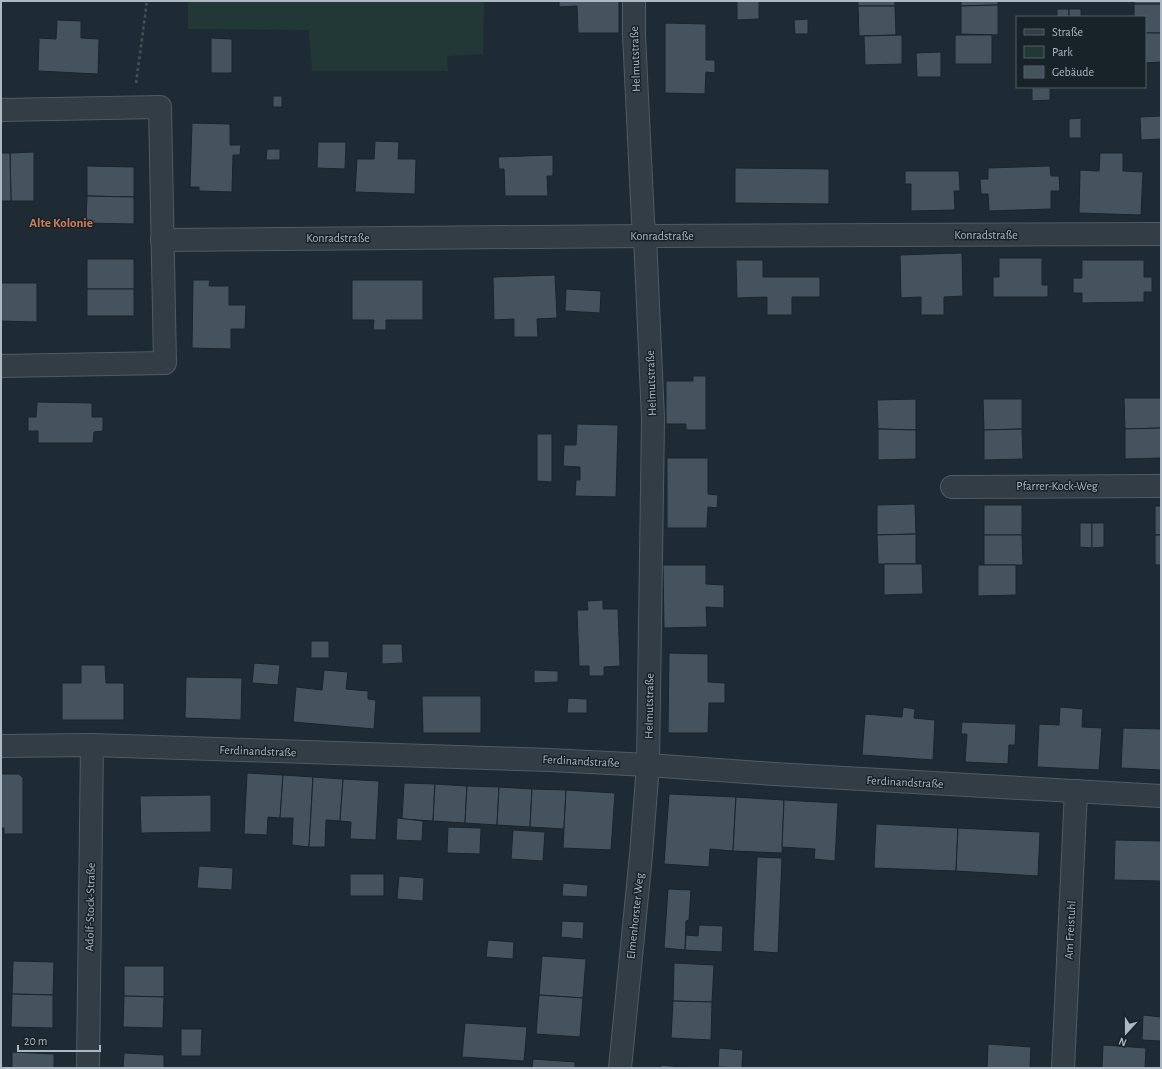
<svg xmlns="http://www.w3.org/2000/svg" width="1162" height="1069" font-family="'Alegreya Sans',sans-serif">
  <rect width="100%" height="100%" fill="#1f2b34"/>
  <path fill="#223836" d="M 188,1 L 484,1 L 483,54 L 447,56 L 448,71 L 312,71 L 309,30 L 188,29 Z"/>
  <g fill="#45535f" stroke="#1a242c">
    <path d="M 559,1 L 619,1 L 619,33 L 578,33 L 577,6 L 559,7 Z"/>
    <path d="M 737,1 L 759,1 L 759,19 L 737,20 Z"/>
    <rect x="858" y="1" width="37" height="5"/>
    <path d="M 961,1 L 998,1 L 998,5 L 961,6 Z"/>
    <rect x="1134" y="1" width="27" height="3"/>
    <path d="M 1134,4 L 1161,4 L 1161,33 L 1145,33 L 1145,17 L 1134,17 Z"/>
    <path d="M 998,5 L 998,35 L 961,34 L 961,6 Z"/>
    <path d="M 858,6 L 895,6 L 896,35 L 859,36 Z"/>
    <rect x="1057" y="9" width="12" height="8"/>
    <rect x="1069" y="9" width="12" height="8"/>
    <path d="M 808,19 L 808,34 L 795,34 L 794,20 Z"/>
    <path d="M 57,20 L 81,21 L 81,38 L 99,39 L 98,74 L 38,71 L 39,38 L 56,39 Z"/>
    <path d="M 665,23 L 706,24 L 706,60 L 715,60 L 715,73 L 706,72 L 705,94 L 665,93 Z"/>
    <path d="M 1145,33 L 1161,33 L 1161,62 L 1145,63 Z"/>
    <path d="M 902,35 L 902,64 L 865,65 L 864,36 Z"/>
    <rect x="955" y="35" width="37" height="29"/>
    <path d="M 211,38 L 232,39 L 232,73 L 211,73 Z"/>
    <path d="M 941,52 L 941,77 L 917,77 L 916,53 Z"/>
    <path d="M 1032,88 L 1050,88 L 1050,100 L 1032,101 Z"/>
    <rect x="273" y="96" width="9" height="11"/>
    <path d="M 1161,116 L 1161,139 L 1141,140 L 1140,117 Z"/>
    <path d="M 1081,118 L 1081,138 L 1069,138 L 1069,119 Z"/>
    <path d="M 192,123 L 230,124 L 230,145 L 241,145 L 240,155 L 233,155 L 232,192 L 199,191 L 199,187 L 190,187 Z"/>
    <path d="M 375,141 L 399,142 L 398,159 L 416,159 L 415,194 L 355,192 L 357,159 L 374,159 Z"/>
    <path d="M 318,142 L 346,142 L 345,169 L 317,168 Z"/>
    <path d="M 267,149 L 280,149 L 280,160 L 266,160 Z"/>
    <path d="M 34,152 L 34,201 L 11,201 L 10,153 Z"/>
    <path d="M 1,153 L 10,153 L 11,201 L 1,201 Z"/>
    <path d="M 1100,153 L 1123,153 L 1123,171 L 1143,172 L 1141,215 L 1079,213 L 1080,170 L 1099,171 Z"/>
    <path d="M 553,155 L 553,176 L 547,176 L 548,196 L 505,196 L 504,169 L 499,169 L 498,157 Z"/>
    <path d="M 87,166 L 134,167 L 134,197 L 87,196 Z"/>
    <path d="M 1050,166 L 1051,176 L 1059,176 L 1060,191 L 1051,191 L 1051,209 L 989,211 L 988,194 L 981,194 L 980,179 L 988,179 L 988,168 Z"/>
    <path d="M 735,168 L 829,169 L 829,204 L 735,203 Z"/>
    <path d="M 905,171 L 959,171 L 960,191 L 954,191 L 955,210 L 911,211 L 911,184 L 905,184 Z"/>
    <path d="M 87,196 L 134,197 L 134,224 L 86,223 Z"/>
    <path d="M 962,253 L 963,296 L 944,297 L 944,315 L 921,315 L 921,297 L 901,298 L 900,255 Z"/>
    <path d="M 999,258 L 1042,258 L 1042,285 L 1048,285 L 1048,297 L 993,297 L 993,277 L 999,277 Z"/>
    <rect x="87" y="259" width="47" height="30"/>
    <path d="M 736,260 L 763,260 L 763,277 L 820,277 L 820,297 L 792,297 L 792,315 L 767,315 L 767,297 L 737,298 Z"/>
    <path d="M 1082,260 L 1144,260 L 1144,277 L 1152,277 L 1152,292 L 1144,292 L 1144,302 L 1082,303 L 1082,293 L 1073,293 L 1073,278 L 1082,278 Z"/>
    <path d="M 555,275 L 557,318 L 537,319 L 538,337 L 514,337 L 514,319 L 494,320 L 493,277 Z"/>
    <path d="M 193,280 L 210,280 L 209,286 L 229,286 L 229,305 L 246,305 L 245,329 L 231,329 L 231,349 L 192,348 Z"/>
    <path d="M 352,280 L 423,280 L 423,320 L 386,320 L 386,330 L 373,330 L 374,320 L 352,320 Z"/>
    <path d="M 1,283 L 37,283 L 37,322 L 1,321 Z"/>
    <rect x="87" y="289" width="47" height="27"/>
    <path d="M 566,289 L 601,291 L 600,313 L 565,311 Z"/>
    <path d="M 693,376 L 706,376 L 706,430 L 686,430 L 686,424 L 666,424 L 666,381 L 693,381 Z"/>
    <path d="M 1124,398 L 1161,398 L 1161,428 L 1125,429 Z"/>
    <path d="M 916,399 L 916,430 L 878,429 L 877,400 Z"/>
    <path d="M 983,399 L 1022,399 L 1022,429 L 984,430 Z"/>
    <path d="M 37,402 L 92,403 L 92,417 L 103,417 L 103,431 L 94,432 L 93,443 L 38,443 L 38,431 L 28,431 L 28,417 L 36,417 Z"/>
    <path d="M 577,424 L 618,425 L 616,497 L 575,496 L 576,480 L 580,480 L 580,467 L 563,466 L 564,445 L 576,445 Z"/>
    <path d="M 1161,428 L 1161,458 L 1125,459 L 1125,429 Z"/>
    <path d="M 878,429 L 916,430 L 916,459 L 878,460 Z"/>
    <path d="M 1022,429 L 1023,459 L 984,460 L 984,430 Z"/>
    <path d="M 537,434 L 552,434 L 552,482 L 537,481 Z"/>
    <path d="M 667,458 L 708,458 L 708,494 L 718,495 L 717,508 L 708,507 L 707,528 L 667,528 Z"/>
    <path d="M 915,504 L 916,534 L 877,535 L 877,505 Z"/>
    <rect x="984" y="505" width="38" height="30"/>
    <rect x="1155" y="506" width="6" height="29"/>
    <path d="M 1080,523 L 1092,523 L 1092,548 L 1080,547 Z"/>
    <path d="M 1092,523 L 1104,523 L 1104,547 L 1092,548 Z"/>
    <path d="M 916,534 L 916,564 L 878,564 L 877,535 Z"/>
    <path d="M 984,535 L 1022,535 L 1023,565 L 984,565 Z"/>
    <rect x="1155" y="535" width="6" height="30"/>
    <path d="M 884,564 L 922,564 L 923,594 L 884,595 Z"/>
    <path d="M 663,565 L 706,565 L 706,584 L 724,585 L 724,608 L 706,607 L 707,627 L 664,628 Z"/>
    <path d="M 978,565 L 1016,565 L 1016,595 L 978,596 Z"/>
    <path d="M 603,600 L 603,609 L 618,609 L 620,666 L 604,667 L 604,676 L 589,676 L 589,666 L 579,666 L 577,610 L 588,610 L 587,601 Z"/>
    <rect x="311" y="641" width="18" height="17"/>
    <path d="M 382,644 L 402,644 L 403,663 L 382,664 Z"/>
    <path d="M 669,653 L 708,654 L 708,682 L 725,683 L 725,703 L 709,703 L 708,733 L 668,733 Z"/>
    <path d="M 254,663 L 280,665 L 278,685 L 252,683 Z"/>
    <path d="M 81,665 L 105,665 L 106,683 L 124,683 L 124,720 L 62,720 L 62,683 L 81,683 Z"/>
    <path d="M 324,670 L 348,672 L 346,689 L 368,691 L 368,699 L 376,700 L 374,729 L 293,722 L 296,687 L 322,690 Z"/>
    <path d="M 534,670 L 558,671 L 558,682 L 534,683 Z"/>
    <path d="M 186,677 L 242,678 L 241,720 L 185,718 Z"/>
    <path d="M 422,696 L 481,696 L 481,733 L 423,733 Z"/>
    <path d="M 568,698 L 587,699 L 587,713 L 567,713 Z"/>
    <path d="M 903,707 L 915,709 L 914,718 L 935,720 L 933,760 L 862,755 L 865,714 L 902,717 Z"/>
    <path d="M 1060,707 L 1083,709 L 1082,727 L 1102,728 L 1099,770 L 1037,767 L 1039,724 L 1059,725 Z"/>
    <path d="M 1161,719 L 1161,770 L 1121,768 L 1123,728 L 1160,729 Z"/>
    <path d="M 962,722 L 1016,724 L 1015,745 L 1009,745 L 1008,764 L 965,762 L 967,734 L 961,734 Z"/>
    <path d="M 247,773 L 283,775 L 280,818 L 268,817 L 267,835 L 244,834 Z"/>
    <path d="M 1,774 L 19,774 L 23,778 L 23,834 L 4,834 L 4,828 L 1,828 Z"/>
    <path d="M 283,775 L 313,777 L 309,847 L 292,845 L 293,818 L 280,818 Z"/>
    <path d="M 313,777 L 343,779 L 340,821 L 326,820 L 325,847 L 309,847 Z"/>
    <path d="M 343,779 L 379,781 L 376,840 L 350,839 L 351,822 L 340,821 Z"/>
    <path d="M 404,783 L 435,784 L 433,821 L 402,819 Z"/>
    <path d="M 435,784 L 467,786 L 465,823 L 433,821 Z"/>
    <path d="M 467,786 L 499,787 L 497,825 L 465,823 Z"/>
    <path d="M 499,787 L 532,789 L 530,827 L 497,825 Z"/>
    <path d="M 532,789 L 566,790 L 564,829 L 530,827 Z"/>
    <path d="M 566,790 L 615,793 L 611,850 L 563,848 Z"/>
    <path d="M 669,794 L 736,797 L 733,851 L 710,849 L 709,867 L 664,864 Z"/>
    <path d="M 211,795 L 211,832 L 141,833 L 140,796 Z"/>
    <path d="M 736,797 L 784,800 L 782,853 L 733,851 Z"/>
    <path d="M 784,800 L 838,803 L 835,861 L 814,859 L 815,849 L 782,847 Z"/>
    <path d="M 397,818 L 423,821 L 422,841 L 396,840 Z"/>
    <path d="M 876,824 L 958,828 L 956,871 L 874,868 Z"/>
    <path d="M 448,827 L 481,828 L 480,854 L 447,853 Z"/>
    <path d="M 958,828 L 1040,832 L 1038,876 L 956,871 Z"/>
    <path d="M 513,830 L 545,832 L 543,861 L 511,859 Z"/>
    <path d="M 1115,840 L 1161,841 L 1161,881 L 1114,880 Z"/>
    <path d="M 757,857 L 782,858 L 778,953 L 753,951 Z"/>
    <path d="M 199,866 L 233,868 L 232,890 L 197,888 Z"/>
    <rect x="350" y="874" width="34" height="22"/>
    <path d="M 399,876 L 424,878 L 423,901 L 397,899 Z"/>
    <path d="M 563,883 L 588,885 L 587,897 L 562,896 Z"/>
    <path d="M 668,889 L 691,890 L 689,920 L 686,921 L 685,950 L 664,948 Z"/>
    <path d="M 562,921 L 584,922 L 583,939 L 561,937 Z"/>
    <path d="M 699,925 L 723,926 L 722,952 L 685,950 L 686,935 L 698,936 Z"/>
    <path d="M 488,940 L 514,942 L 513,959 L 486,957 Z"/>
    <path d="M 542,956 L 586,959 L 583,998 L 539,995 Z"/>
    <path d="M 13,961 L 54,962 L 53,995 L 12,994 Z"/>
    <path d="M 674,963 L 714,965 L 712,1002 L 673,1001 Z"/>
    <path d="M 124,966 L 164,966 L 164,997 L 124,996 Z"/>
    <path d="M 12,994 L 53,995 L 53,1028 L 11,1027 Z"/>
    <path d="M 539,995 L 583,998 L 580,1037 L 536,1034 Z"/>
    <path d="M 124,996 L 164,997 L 163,1028 L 123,1027 Z"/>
    <path d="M 673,1001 L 712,1002 L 711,1040 L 671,1038 Z"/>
    <path d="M 1143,1015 L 1161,1017 L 1161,1041 L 1142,1040 Z"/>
    <path d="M 465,1023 L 527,1027 L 524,1061 L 462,1057 Z"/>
    <path d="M 181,1029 L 202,1029 L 201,1056 L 181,1056 Z"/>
    <path d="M 988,1044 L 1031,1047 L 1030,1068 L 987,1068 Z"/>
    <path d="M 1103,1045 L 1146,1048 L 1145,1068 L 1102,1068 Z"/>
    <path d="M 719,1048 L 743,1050 L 742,1068 L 718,1067 Z"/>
    <path d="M 12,1052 L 54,1054 L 54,1068 L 12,1068 Z"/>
    <path d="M 124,1053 L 164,1055 L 164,1068 L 123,1068 Z"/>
    <path d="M 533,1059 L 575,1062 L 575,1068 L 532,1068 Z"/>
    <path d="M 661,1065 L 692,1068 L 660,1068 Z"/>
  </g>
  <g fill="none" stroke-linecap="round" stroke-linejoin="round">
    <defs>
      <g id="street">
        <path d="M 1,110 L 160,107 L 165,363 L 1,366"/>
        <path d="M 162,240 L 645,236 L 1161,234"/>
        <path d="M 952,487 L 1161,486"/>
        <path d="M 1,746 L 92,745 L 550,760 L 648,765 L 774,774 L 1161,796"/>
        <path d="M 88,1068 L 92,745"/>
        <path d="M 620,1068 L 641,855 L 648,765 L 653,419 L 645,236 L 643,221 L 634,35 L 634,1"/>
        <path d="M 1063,1068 L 1076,791"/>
      </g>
    </defs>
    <use href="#street" stroke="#505b64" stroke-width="24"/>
    <path stroke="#405454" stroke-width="2.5" stroke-dasharray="3 3" stroke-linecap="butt" d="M 136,83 L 147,1"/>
    <use href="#street" stroke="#323d45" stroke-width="22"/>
  </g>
  <g text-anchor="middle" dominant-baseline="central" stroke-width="3" stroke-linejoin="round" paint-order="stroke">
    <g font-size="12" fill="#acb8c3" stroke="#182229">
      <text transform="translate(635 59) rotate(-92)">Helmutstraße</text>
      <text x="986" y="235">Konradstraße</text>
      <text x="662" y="236">Konradstraße</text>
      <text x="338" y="238">Konradstraße</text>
      <text transform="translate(651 383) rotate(-92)">Helmutstraße</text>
      <text x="1057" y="486">Pfarrer-Kock-Weg</text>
      <text transform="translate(649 706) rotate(-89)">Helmutstraße</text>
      <text transform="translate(258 751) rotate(2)">Ferdinandstraße</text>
      <text transform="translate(581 761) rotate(3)">Ferdinandstraße</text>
      <text transform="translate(905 782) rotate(3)">Ferdinandstraße</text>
      <text transform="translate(90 907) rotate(-89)">Adolf-Stock-Straße</text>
      <text transform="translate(635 916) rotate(-84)">Elmenhorster Weg</text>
      <text transform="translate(1070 930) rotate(-87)">Am Freistuhl</text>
    </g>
    <g font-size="13" font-weight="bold" fill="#d17b58" stroke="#182229">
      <text x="61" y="223">Alte Kolonie</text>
    </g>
  </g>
  <rect width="1162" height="1069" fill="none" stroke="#acb8c3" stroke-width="4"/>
  <rect x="1016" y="16" width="130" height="72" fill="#182229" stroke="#535e67"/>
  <rect x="1024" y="29" width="20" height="6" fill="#323d45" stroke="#535e67"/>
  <text x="1052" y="36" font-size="12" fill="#acb8c3">Straße</text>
  <rect x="1024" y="46" width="20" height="12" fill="#223836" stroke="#535e67"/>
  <text x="1052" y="56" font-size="12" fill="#acb8c3">Park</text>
  <rect x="1024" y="66" width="20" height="12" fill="#45535f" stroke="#535e67"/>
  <text x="1052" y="76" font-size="12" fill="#acb8c3">Gebäude</text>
  <g transform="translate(1126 1033) rotate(201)" stroke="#182229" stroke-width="3" paint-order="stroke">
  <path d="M0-3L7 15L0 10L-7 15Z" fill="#acb8c3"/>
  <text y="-6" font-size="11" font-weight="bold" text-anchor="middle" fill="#acb8c3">N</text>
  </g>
  <path d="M18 1045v6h82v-6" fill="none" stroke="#acb8c3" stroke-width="2"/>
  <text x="24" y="1045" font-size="12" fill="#acb8c3" stroke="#182229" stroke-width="3" paint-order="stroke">20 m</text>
</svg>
